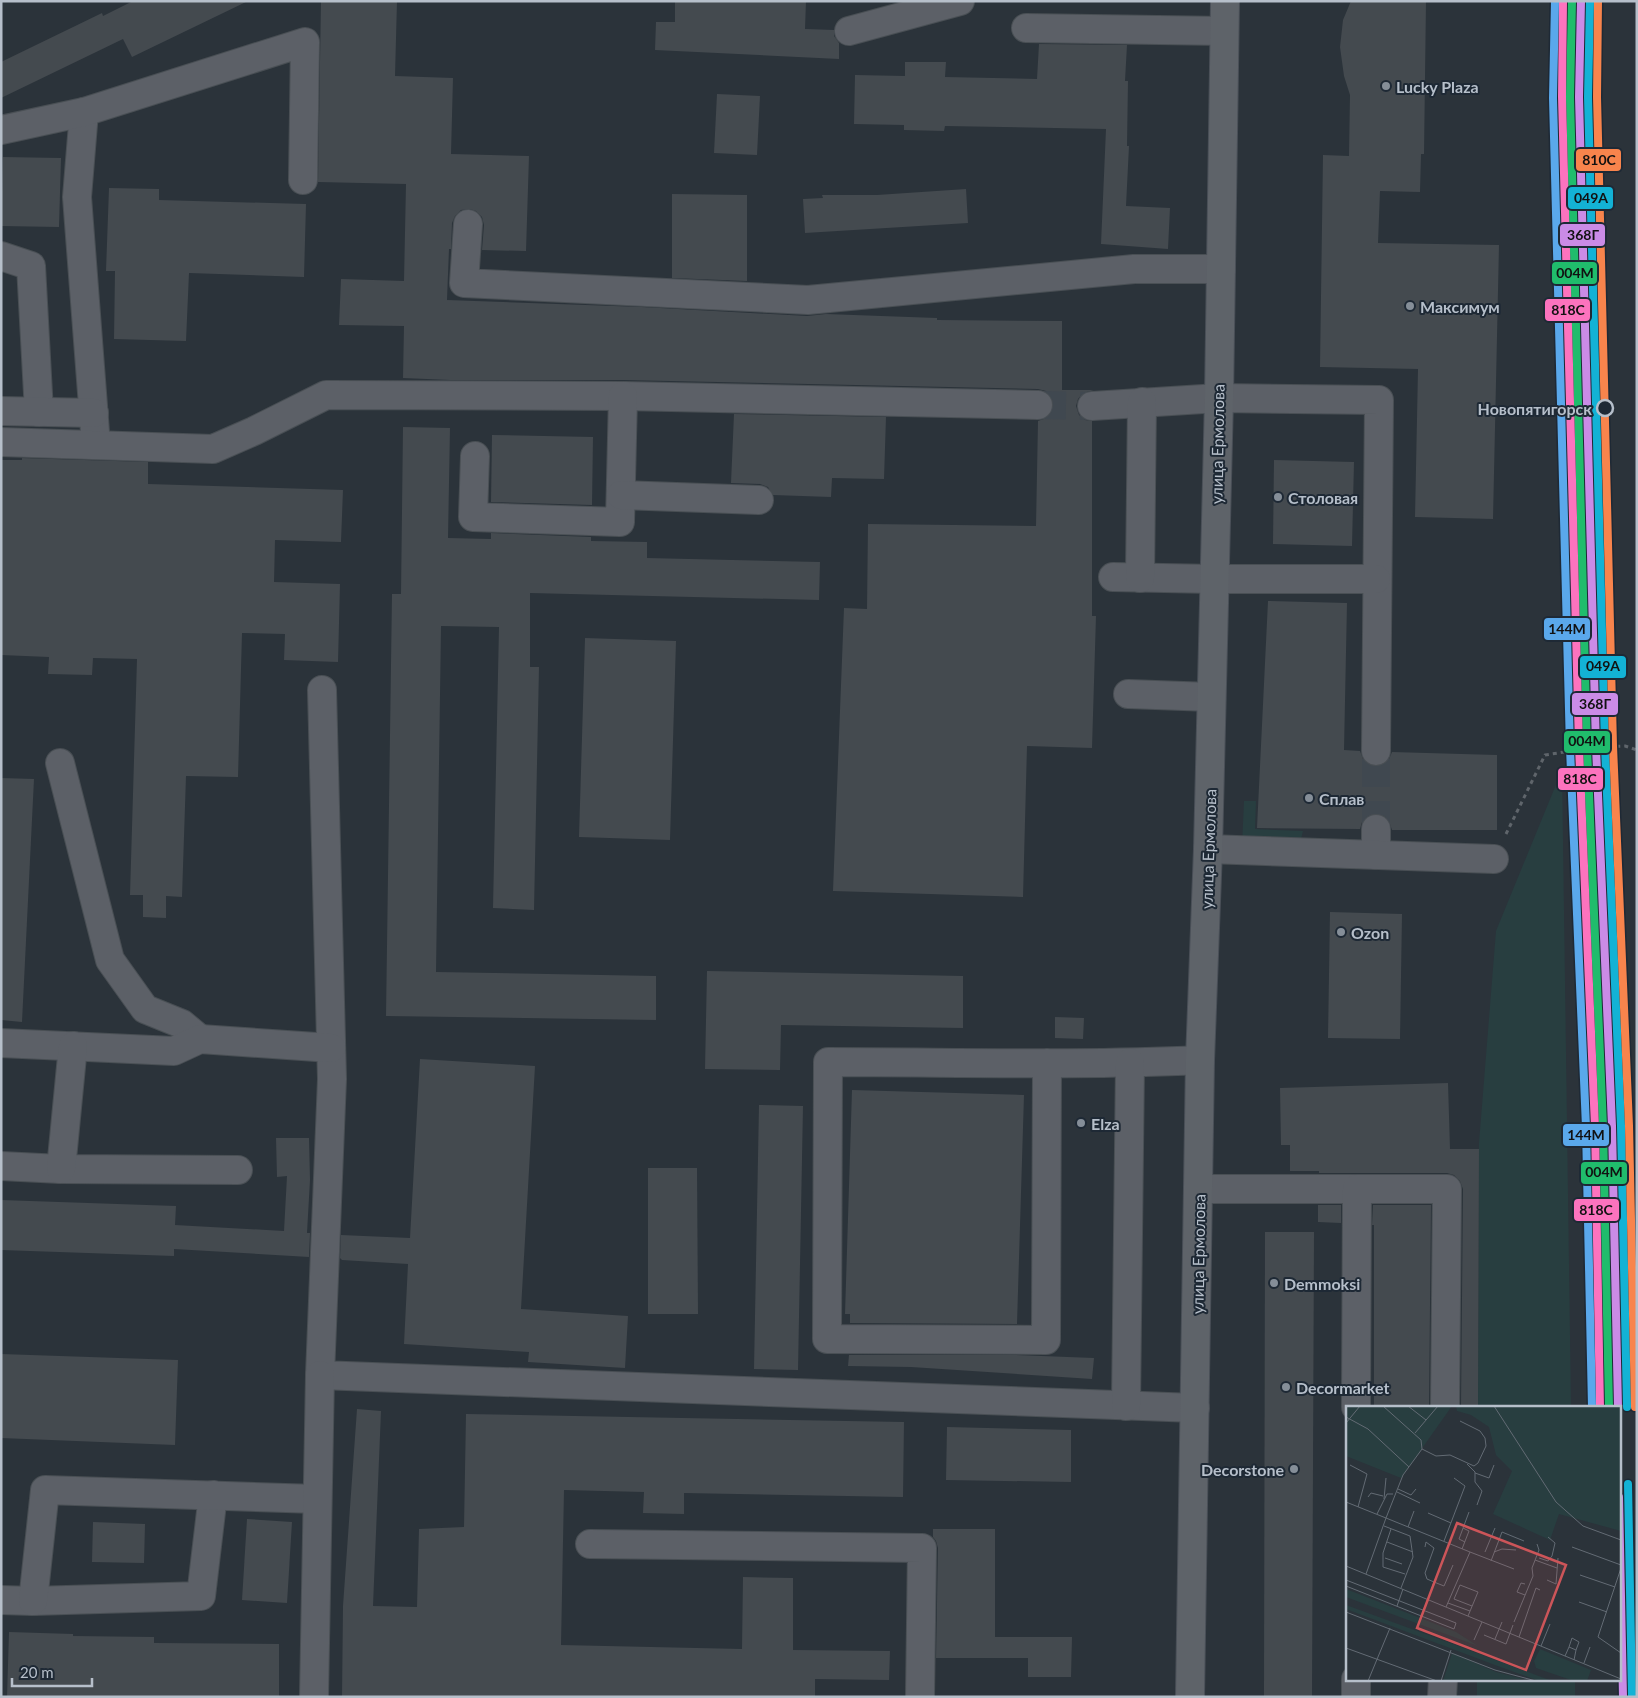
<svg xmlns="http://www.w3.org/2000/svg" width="1638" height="1698" font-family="Lato,sans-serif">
  <rect width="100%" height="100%" fill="#2b333a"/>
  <g fill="#283e40">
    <path d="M 1562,770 L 1571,1407 L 1478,1407 L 1479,1143 L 1496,931 Z"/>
    <path d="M 1244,801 L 1256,801 L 1255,829 L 1303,831 L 1299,847 L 1242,845 Z"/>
    <rect x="1477" y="1679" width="98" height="18"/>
  </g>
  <g fill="#444a4f">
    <path d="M 133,1 L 248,1 L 132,57 L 123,39 L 1,98 L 1,62 L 102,13 L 103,16 Z"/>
    <path d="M 321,1 L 397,1 L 395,76 L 453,78 L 451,154 L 529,156 L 526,251 L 482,250 L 484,225 L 482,217 L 476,211 L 470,209 L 461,210 L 455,216 L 452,223 L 451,249 L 449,249 L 447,300 L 642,307 L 807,316 L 826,314 L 937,318 L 937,320 L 1062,321 L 1062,390 L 1094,390 L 1083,393 L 1078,399 L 1076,406 L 1079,415 L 1085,420 L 1092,421 L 1092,616 L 1096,616 L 1092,748 L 1027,746 L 1023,897 L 833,891 L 844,608 L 867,609 L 868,524 L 1036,526 L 1038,421 L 1046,418 L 1052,413 L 1054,405 L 1051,397 L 1046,391 L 1038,389 L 623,380 L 450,380 L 403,378 L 404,326 L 339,325 L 341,279 L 404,281 L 406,184 L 318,182 Z"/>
    <path d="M 675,1 L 806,1 L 805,29 L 834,30 L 834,36 L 839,43 L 839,59 L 655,50 L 656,22 L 675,22 Z"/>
    <path d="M 1351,1 L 1426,1 L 1424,154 L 1421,154 L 1420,192 L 1380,191 L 1378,243 L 1499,245 L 1493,519 L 1415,517 L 1418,369 L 1320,367 L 1323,155 L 1349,156 L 1350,95 L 1344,76 L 1340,47 L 1343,20 Z"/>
    <path d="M 1039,44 L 1127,45 L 1125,81 L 1128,81 L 1127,146 L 1129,146 L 1126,206 L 1170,208 L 1168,249 L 1101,244 L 1106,129 L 945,126 L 944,131 L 904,130 L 904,125 L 854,124 L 855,75 L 905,76 L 905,62 L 946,62 L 945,77 L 1037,79 Z"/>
    <path d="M 717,94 L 760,96 L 757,155 L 714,153 Z"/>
    <path d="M 3,157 L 61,158 L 59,227 L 1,226 Z"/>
    <path d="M 109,188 L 159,189 L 159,200 L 306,204 L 304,277 L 189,273 L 186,341 L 114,339 L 115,271 L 106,271 Z"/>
    <path d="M 966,189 L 968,223 L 805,233 L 803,199 L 823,198 L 822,195 L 877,195 Z"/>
    <path d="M 672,194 L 747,195 L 747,281 L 672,278 Z"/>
    <path d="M 734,414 L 886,417 L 884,479 L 832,478 L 831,497 L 773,495 L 768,487 L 760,484 L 731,483 Z"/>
    <path d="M 403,427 L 450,428 L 448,538 L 491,539 L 491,533 L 591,537 L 591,541 L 647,542 L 647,558 L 820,562 L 819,600 L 530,593 L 530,667 L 539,667 L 534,910 L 493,908 L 499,627 L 441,626 L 436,972 L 656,976 L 656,1020 L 386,1016 L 392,594 L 401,594 Z"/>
    <path d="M 492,435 L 593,437 L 592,505 L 491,502 Z"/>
    <path d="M 22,458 L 148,462 L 148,484 L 343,490 L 341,542 L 275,540 L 274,582 L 340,584 L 338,662 L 284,660 L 285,634 L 242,633 L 238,777 L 186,776 L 182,897 L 166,896 L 166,918 L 143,917 L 143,895 L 130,895 L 137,659 L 93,658 L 92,675 L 48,674 L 49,657 L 1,655 L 1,460 L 22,460 Z"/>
    <path d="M 1274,460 L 1354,462 L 1352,546 L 1273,544 Z"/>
    <path d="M 1268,601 L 1347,603 L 1344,750 L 1360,751 L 1363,759 L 1368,764 L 1375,767 L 1384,764 L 1389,759 L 1392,752 L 1497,755 L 1497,830 L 1392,830 L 1389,821 L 1383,815 L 1376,813 L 1368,816 L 1362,822 L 1360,829 L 1257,828 Z"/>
    <path d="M 585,638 L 676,641 L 670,840 L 579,837 Z"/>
    <path d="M 1,778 L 34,779 L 22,1022 L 1,1020 Z"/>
    <path d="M 1330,912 L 1402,914 L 1400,1039 L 1328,1038 Z"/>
    <path d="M 707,971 L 963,976 L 963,1028 L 781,1025 L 780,1070 L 705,1069 Z"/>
    <path d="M 1055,1017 L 1084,1018 L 1083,1039 L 1055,1038 Z"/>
    <path d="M 420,1059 L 535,1066 L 521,1309 L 628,1316 L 625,1368 L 528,1362 L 529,1352 L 404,1344 L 408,1264 L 342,1260 L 340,1258 L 341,1235 L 410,1238 Z"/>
    <path d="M 1448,1083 L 1450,1149 L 1479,1149 L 1478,1407 L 1461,1407 L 1463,1189 L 1460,1181 L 1454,1175 L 1447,1173 L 1319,1173 L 1319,1171 L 1290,1171 L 1290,1145 L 1281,1145 L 1280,1088 Z"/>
    <path d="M 852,1090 L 1024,1095 L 1017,1324 L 850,1323 L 850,1314 L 845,1314 Z"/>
    <path d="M 759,1105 L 803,1106 L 798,1370 L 754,1369 Z"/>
    <path d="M 276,1138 L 309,1138 L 310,1180 L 307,1233 L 310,1233 L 309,1257 L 174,1249 L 174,1256 L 1,1250 L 1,1200 L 176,1206 L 175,1225 L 284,1231 L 287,1176 L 277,1177 Z"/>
    <path d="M 648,1168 L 697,1168 L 698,1314 L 648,1314 Z"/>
    <path d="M 1318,1205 L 1341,1205 L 1341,1223 L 1318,1222 Z"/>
    <path d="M 1373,1205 L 1431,1205 L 1429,1407 L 1374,1407 L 1374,1225 L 1372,1225 Z"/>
    <path d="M 1265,1232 L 1314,1232 L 1312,1697 L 1264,1697 Z"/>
    <path d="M 1,1354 L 178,1360 L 175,1445 L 1,1438 Z"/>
    <path d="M 849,1355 L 1016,1355 L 1094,1358 L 1092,1379 L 911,1367 L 848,1366 Z"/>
    <path d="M 357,1409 L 381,1411 L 373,1606 L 417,1607 L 419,1529 L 464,1527 L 466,1414 L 904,1422 L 903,1497 L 684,1493 L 684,1514 L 643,1513 L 644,1492 L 564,1490 L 561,1645 L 742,1649 L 743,1577 L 793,1578 L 793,1650 L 890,1651 L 889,1680 L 815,1679 L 815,1697 L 342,1697 L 343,1606 Z"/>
    <path d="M 947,1427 L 1071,1430 L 1071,1482 L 946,1480 Z"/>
    <path d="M 247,1519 L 292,1522 L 287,1603 L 242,1600 Z"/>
    <path d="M 93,1522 L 145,1524 L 144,1563 L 92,1562 Z"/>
    <path d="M 933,1529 L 995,1529 L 995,1637 L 1072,1637 L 1071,1677 L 1028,1677 L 1028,1658 L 936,1658 L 938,1548 L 936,1541 L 933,1537 Z"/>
    <path d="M 9,1632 L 73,1634 L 73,1636 L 154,1637 L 154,1643 L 279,1644 L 279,1697 L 7,1697 Z"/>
  </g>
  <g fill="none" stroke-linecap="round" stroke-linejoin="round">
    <g stroke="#404850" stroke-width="28" stroke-dasharray="28 14" stroke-linecap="butt">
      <path d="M 1038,405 L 1092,406"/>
      <path d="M 1376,829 L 1376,751"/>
    </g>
    <defs>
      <g id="minor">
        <path d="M 1026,28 L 1224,31"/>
        <path d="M 849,31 L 960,1"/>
        <path d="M 84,112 L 77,197 L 96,445"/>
        <path d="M 1,130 L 84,112 L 305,42 L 303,180"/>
        <path d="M 468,224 L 464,283 L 808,300 L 1134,269 L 1221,269"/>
        <path d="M 1,256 L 31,266 L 39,412"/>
        <path d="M 1092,406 L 1219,398 L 1379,400 L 1376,751"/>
        <path d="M 1,411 L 94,413"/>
        <path d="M 1,442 L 213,449 L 254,431 L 326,395 L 623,396 L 1038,405"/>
        <path d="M 475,456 L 473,517 L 620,522 L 623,396"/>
        <path d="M 621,495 L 759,500"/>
        <path d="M 1113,577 L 1214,579 L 1376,579"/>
        <path d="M 1140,578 L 1142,402"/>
        <path d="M 322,690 L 332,1079 L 320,1375 L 1195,1408"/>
        <path d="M 1128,694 L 1211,697"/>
        <path d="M 60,763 L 110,960 L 145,1009 L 182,1024 L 200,1039"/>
        <path d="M 1376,829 L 1376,855"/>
        <path d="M 1208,849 L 1494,859"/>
        <path d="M 1,1043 L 174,1051 L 200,1039 L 331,1048"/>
        <path d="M 1047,1063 L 1046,1340 L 827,1339 L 828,1062 C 952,1062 1076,1066 1200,1060"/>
        <path d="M 1,1166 L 61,1169 L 238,1170"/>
        <path d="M 61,1169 L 73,1046"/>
        <path d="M 1199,1189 L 1357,1189"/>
        <path d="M 1126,1406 L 1130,1063"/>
        <path d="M 1356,1407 L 1357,1189 L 1447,1189 L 1445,1407"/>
        <path d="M 590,1544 L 922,1548 L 920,1697"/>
        <path d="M 1,1600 L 33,1601 L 201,1596 L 213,1495"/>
        <path d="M 33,1601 L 45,1490 L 317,1499"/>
        <path d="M 314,1697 L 320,1375"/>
        <path d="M 1356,1697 L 1356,1679"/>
        <path d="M 1442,1697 L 1443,1679"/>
      </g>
      <path id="major" d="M 1190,1697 L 1200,1060 L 1208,849 L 1219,398 L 1225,1"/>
    </defs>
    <use href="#minor" stroke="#494f54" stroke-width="30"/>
    <use href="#major" stroke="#494f57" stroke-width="30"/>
    <path stroke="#5f656b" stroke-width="3" stroke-dasharray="4 4" stroke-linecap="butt" d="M 1506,834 L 1545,755 L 1596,747 L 1625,746 L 1637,750"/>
    <use href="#minor" stroke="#5c6067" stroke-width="28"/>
    <use href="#major" stroke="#5e6369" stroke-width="28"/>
    <defs>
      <g id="rail-1">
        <path d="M 1581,1 L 1579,97 L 1596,747 L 1612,1126 L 1618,1407"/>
        <path d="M 1619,1497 L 1623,1697"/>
      </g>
      <path id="rail-2" d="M 1572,1 L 1570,97 L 1587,747 L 1603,1126 L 1609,1407"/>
      <g id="rail-3">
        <path d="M 1590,1 L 1588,97 L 1605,747 L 1621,1126 L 1627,1407"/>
        <path d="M 1628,1484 L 1632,1697"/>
      </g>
      <path id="rail-4" d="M 1563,1 L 1562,97 L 1579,747 L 1595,1127 L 1600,1407"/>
      <path id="rail-5" d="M 1598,1 L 1597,97 L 1613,746 L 1629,1126 L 1635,1407"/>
      <path id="rail-6" d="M 1555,1 L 1553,98 L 1570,748 L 1586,1127 L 1592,1407"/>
    </defs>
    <use href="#rail-1" stroke="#1e2935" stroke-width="11"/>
    <use href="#rail-2" stroke="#1e2935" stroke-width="11"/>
    <use href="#rail-3" stroke="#1e2935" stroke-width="11"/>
    <use href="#rail-4" stroke="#1e2935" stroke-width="11"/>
    <use href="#rail-5" stroke="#1e2935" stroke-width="11"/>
    <use href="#rail-6" stroke="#1e2935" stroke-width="11"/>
    <use href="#rail-1" stroke="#ca8be6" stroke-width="8"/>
    <use href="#rail-2" stroke="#20bc6c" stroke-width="8"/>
    <use href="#rail-3" stroke="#13b2d5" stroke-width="8"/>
    <use href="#rail-4" stroke="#fc73be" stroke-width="8"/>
    <use href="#rail-5" stroke="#f8844c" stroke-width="8"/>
    <use href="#rail-6" stroke="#5aa8eb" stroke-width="8"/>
  </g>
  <g fill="#858e98" stroke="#1e2935" stroke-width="2">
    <circle cx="1386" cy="86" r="5"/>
    <circle cx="1410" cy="306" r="5"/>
    <circle cx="1278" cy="497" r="5"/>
    <circle cx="1309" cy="798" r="5"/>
    <circle cx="1341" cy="932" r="5"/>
    <circle cx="1081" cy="1123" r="5"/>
    <circle cx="1274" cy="1283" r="5"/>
    <circle cx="1286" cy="1387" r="5"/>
    <circle cx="1294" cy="1469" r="5"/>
  </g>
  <circle fill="#1e2935" stroke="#b6bfca" stroke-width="2.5" cx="1605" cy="408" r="8"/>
  <g text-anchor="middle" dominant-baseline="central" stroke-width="4" stroke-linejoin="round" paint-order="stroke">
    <g font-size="16" font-weight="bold" fill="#b6bfca" stroke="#1e2935" text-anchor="start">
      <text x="1396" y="86">Lucky Plaza</text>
      <text x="1420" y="306">Максимум</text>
      <text x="1288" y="497">Столовая</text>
      <text x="1319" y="798">Сплав</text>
      <text x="1351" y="932">Ozon</text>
      <text x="1091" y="1123">Elza</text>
      <text x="1284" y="1283">Demmoksi</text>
      <text x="1296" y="1387">Decormarket</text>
      <text x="1284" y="1469" text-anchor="end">Decorstone</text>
    </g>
    <g font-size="16" font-weight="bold" fill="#b6bfca" stroke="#1e2935" text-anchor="end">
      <text x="1592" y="408">Новопятигорск</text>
    </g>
    <g font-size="16" fill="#b6bfca" stroke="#1e2935">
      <text transform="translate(1217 444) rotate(-89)">улица Ермолова</text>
      <text transform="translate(1208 849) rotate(-88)">улица Ермолова</text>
      <text transform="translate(1198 1254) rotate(-89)">улица Ермолова</text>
    </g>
  </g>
  <g transform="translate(1346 1406)">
    <rect width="275" height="275" fill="#2b333a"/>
    <path d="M 0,0 L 106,0 L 55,72 L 0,50 ZM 110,0 L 275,0 L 275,125 L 213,108 L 204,134 L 147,108 L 166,65 L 150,49 L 143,21 L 125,9 L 111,5 ZM 0,183 L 110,226 L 132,240 L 0,191 ZM 0,199 L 115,241 L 206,275 L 193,275 L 149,259 L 0,203 ZM 194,243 L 245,264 L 241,275 L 228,275 L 190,262 L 188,255 ZM 106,247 L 150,266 L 178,273 L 97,275 Z" fill="#283e40"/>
    <path fill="none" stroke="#636b74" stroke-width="1" d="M 37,0 L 75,34 L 76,43M 62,0 L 80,14M 148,0 L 210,96 L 237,120 L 275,134M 0,11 L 22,23 L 63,61M 114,15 L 134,25 L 139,32 L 140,40 L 132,57 L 128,60 L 104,49 L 90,50 L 76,43 L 57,69 L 40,112 L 124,146M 0,17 L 14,0M 69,27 L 92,0M 121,58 L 129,66 L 129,76 L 136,85 L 131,99M 4,59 L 21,68 L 12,101M 129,67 L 143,72 L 148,59M 52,83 L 65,89 L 70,83M 51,86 L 74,97M 22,91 L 25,87 L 37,90M 38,93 L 40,72M 0,96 L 40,112 L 20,168M 82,107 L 105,117M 31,108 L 41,88 L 47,88M 38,120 L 64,130 L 67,151 L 55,182M 62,121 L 68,105M 45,123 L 37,147 L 37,161 L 59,168M 98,135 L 119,80 L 108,72M 41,136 L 67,146M 119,136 L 113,133 L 123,106M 79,141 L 80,136 L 88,142 L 79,167 L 81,173 L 88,176 L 82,194M 226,141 L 275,159M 116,143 L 123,125 L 117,122M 139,146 L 149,122M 148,146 L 156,143 L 170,144M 39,152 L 56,158M 193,152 L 202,155 L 206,150 L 209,137 L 202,131M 189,154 L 211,162M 145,155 L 156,126 L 178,135M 0,160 L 275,273M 275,162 L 252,231 L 275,247M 234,169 L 269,181M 0,174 L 110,217 L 108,223 L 0,180M 201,174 L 210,178 L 212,152M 88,176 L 98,180 L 107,159M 179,178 L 175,177 L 171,186 L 179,189M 233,196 L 261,206M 102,197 L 124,205M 51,200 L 57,183M 100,201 L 124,146 L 168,163M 0,206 L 149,264 L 190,275M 122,210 L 132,186 L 114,179 L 108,193 L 126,200M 168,216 L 187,170 L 186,162 L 193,144 L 191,138M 138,229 L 160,238 L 167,219M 173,231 L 190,182 L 194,184M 149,233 L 156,216M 128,234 L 136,216M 195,240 L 204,218M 223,241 L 226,232 L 233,236 L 230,244M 0,242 L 91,275M 219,250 L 223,241 L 230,244 L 228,254M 238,257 L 244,241M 22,275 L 44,222M 95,275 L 105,244"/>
    <path fill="#cc5559" fill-opacity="0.15" stroke="#cc5559" stroke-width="2.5" d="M 111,117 L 220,159 L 180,264 L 71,222 Z"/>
    <rect width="275" height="275" fill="none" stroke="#b6bfca" stroke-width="2.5"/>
  </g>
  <g stroke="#1e2935" stroke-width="2">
    <rect x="1575" y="148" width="47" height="24" rx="5" fill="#f8844c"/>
    <rect x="1567" y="186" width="47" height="24" rx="5" fill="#13b2d5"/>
    <rect x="1559" y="223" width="47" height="24" rx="5" fill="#ca8be6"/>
    <rect x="1551" y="261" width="47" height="24" rx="5" fill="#20bc6c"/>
    <rect x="1544" y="298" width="47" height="24" rx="5" fill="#fc73be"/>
    <rect x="1543" y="617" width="48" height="24" rx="5" fill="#5aa8eb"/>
    <rect x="1579" y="655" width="48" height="24" rx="5" fill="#13b2d5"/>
    <rect x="1571" y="692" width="48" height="24" rx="5" fill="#ca8be6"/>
    <rect x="1563" y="730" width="48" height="24" rx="5" fill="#20bc6c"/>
    <rect x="1557" y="767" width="47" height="24" rx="5" fill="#fc73be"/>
    <rect x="1562" y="1123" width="48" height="24" rx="5" fill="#5aa8eb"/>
    <rect x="1580" y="1161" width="48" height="24" rx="5" fill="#20bc6c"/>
    <rect x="1573" y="1198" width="47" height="24" rx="5" fill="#fc73be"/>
  </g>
  <g font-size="14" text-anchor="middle" font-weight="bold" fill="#111">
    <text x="1599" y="165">810С</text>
    <text x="1591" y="203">049А</text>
    <text x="1583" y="240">368Г</text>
    <text x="1575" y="278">004М</text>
    <text x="1568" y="315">818С</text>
    <text x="1567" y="634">144М</text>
    <text x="1603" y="671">049А</text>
    <text x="1595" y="709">368Г</text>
    <text x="1587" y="746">004М</text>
    <text x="1580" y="784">818С</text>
    <text x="1586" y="1140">144М</text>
    <text x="1604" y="1177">004М</text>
    <text x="1596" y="1215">818С</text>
  </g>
  <rect width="1638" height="1698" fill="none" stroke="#b6bfca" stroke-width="5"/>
  <path d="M12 1678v8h80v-8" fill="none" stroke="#b6bfca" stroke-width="2.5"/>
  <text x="20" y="1678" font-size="15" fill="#b6bfca" stroke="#1e2935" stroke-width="4" paint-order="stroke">20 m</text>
</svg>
